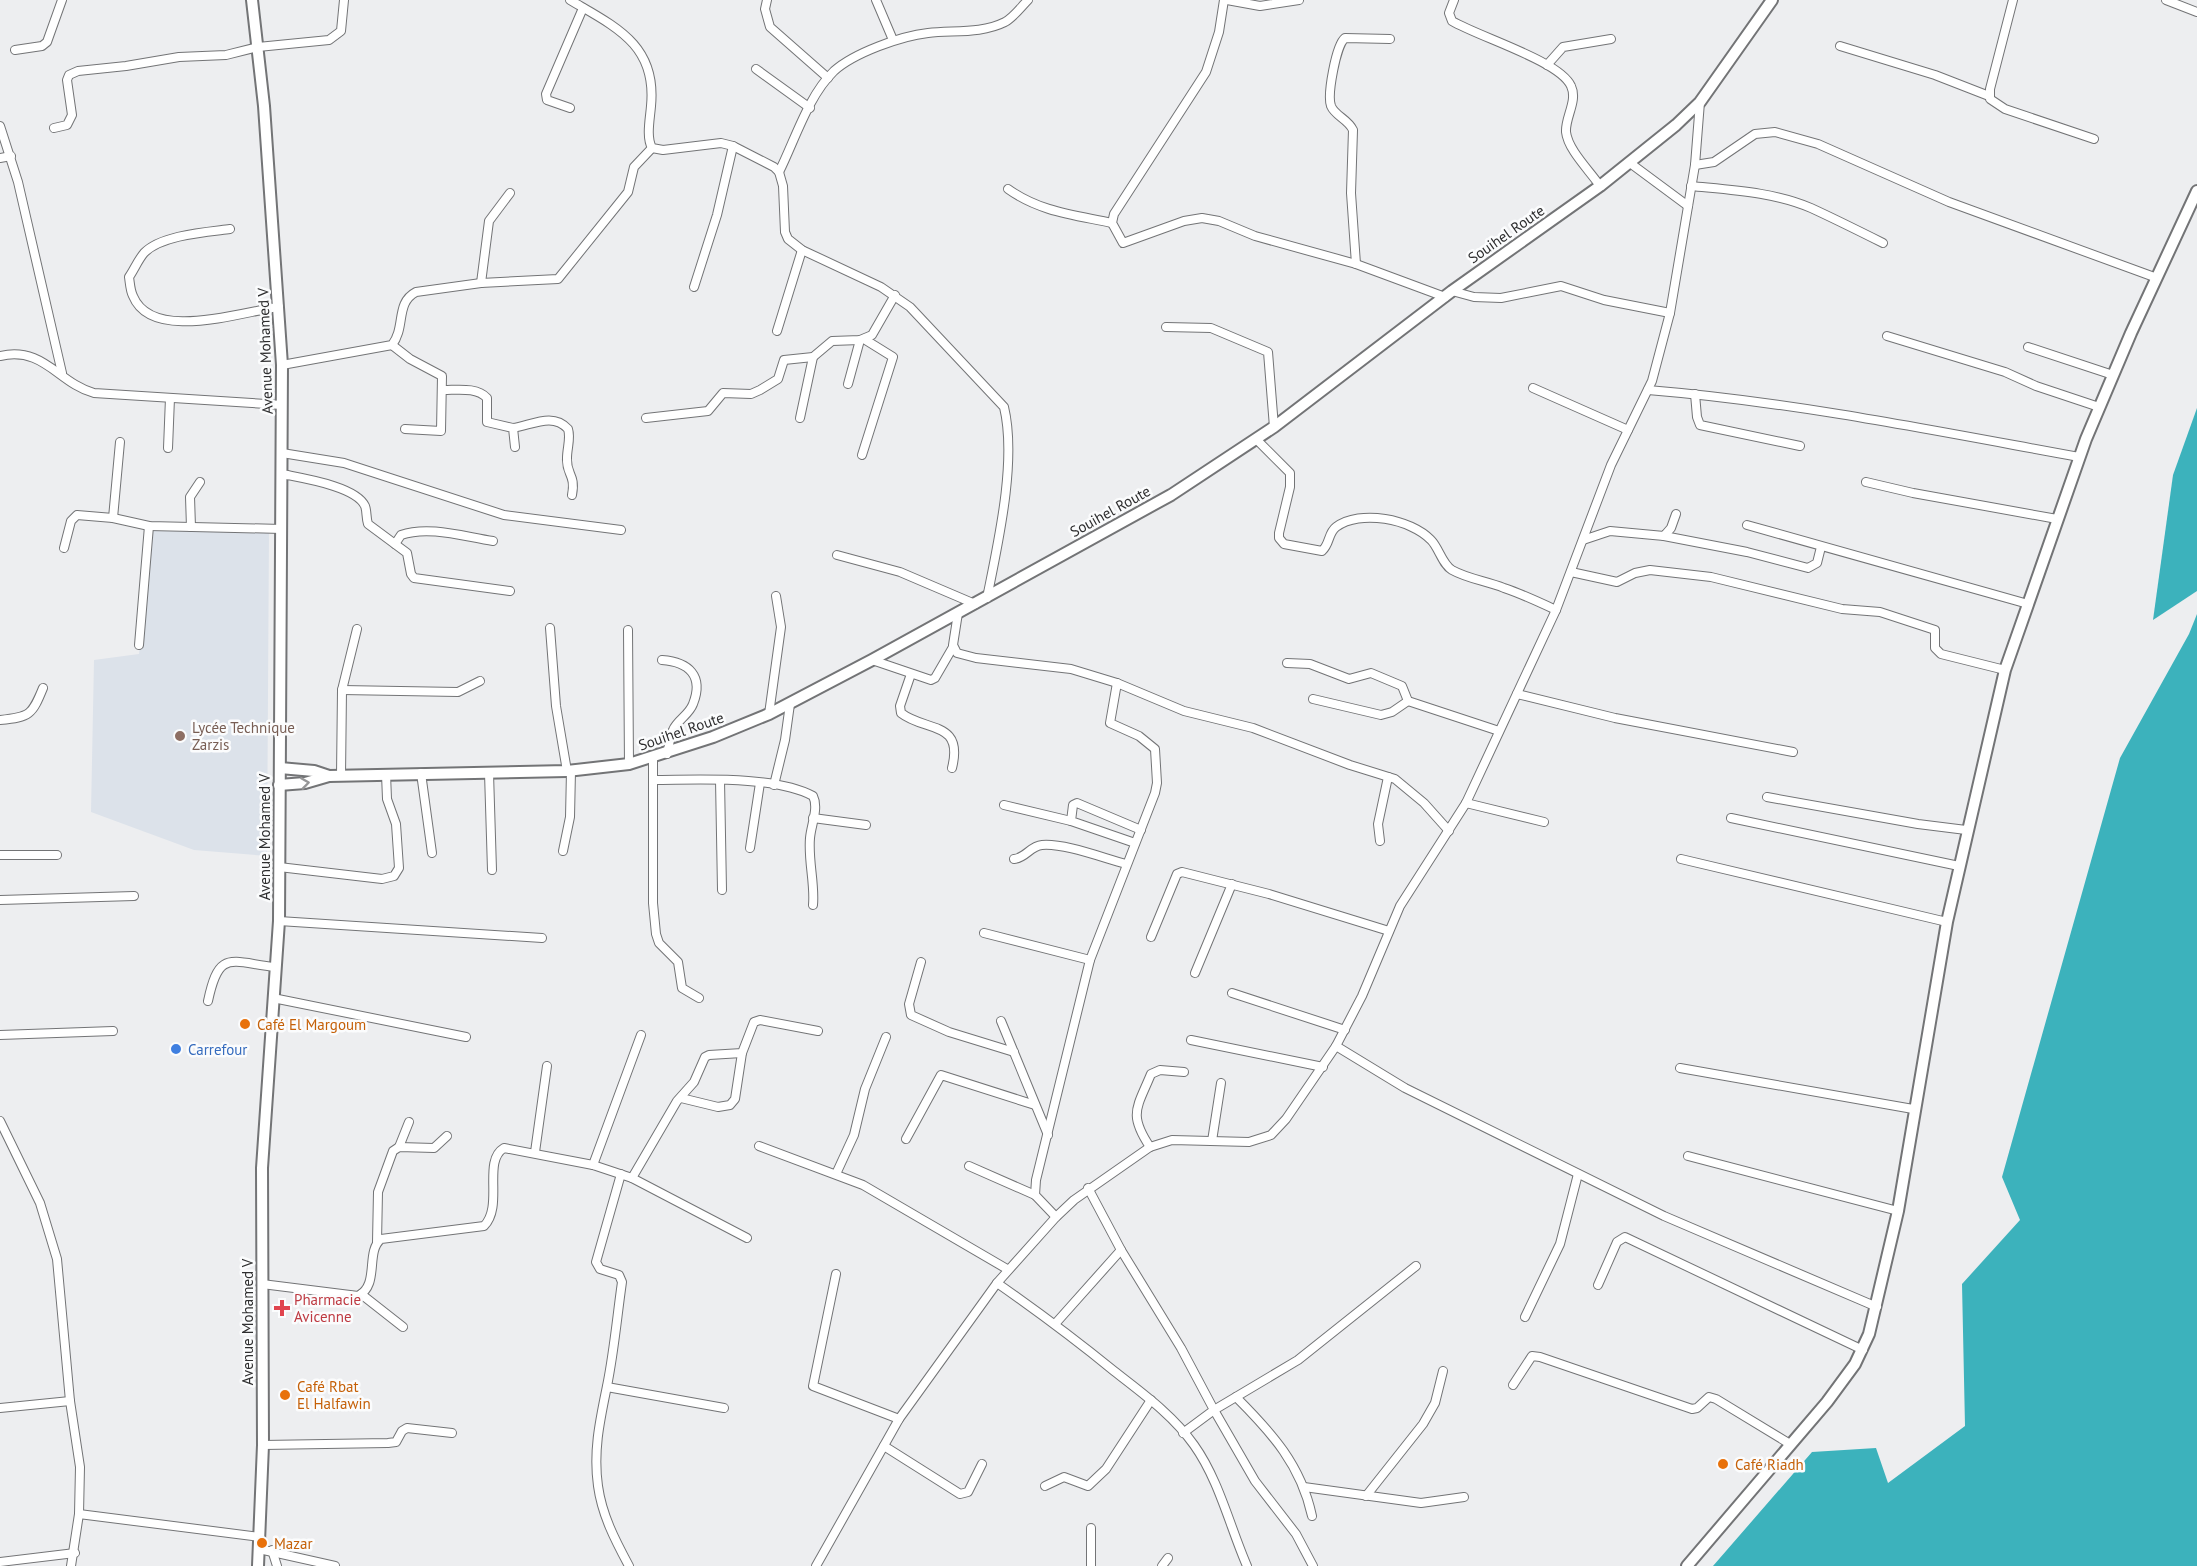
<svg xmlns="http://www.w3.org/2000/svg" width="2197" height="1566" font-family="'PT Sans',sans-serif">
  <rect width="100%" height="100%" fill="#edeef0"/>
  <path fill="#dce2ea" d="M 151,530 L 269,530 L 267,856 L 194,850 L 91,812 L 94,660 L 139,654 Z"/>
  <g fill="#3cb2bc">
    <path d="M 2197,408 L 2197,591 L 2153,620 L 2173,475 Z"/>
    <path d="M 2197,614 L 2197,1566 L 1713,1566 L 1812,1452 L 1876,1448 L 1888,1483 L 1965,1426 L 1962,1284 L 2020,1220 L 2002,1177 L 2120,758 L 2189,634 Z"/>
  </g>
  <g fill="none" stroke-linecap="round" stroke-linejoin="round">
    <defs>
      <g id="street">
        <path d="M 570,0 C 616,27 657,45 651,106 C 650,119 646,137 652,148 L 663,150 L 721,143 L 733,146 L 774,167 L 779,172 L 783,186 L 785,232 L 788,239 L 802,250 L 881,287 L 910,307 L 1004,407 C 1017,461 998,543 987,598"/>
        <path d="M 767,0 L 765,9 L 770,27 L 828,78"/>
        <path d="M 876,0 L 893,40"/>
        <path d="M 1224,0 L 1219,32 L 1206,72 L 1114,214 L 1112,223 L 1123,243 L 1184,221 L 1202,218 L 1219,221 L 1255,236 L 1356,264 L 1445,297"/>
        <path d="M 1227,0 L 1260,6 L 1299,0"/>
        <path d="M 1454,0 L 1449,13 L 1452,21 C 1479,37 1560,61 1571,86 C 1578,101 1565,117 1566,132 C 1568,150 1590,171 1600,186"/>
        <path d="M 2013,0 L 1990,89 L 1990,99 L 2005,109 L 2094,139"/>
        <path d="M 2166,0 L 2197,12"/>
        <path d="M 1840,46 L 1935,75 L 1989,96"/>
        <path d="M 15,50 L 42,46 L 47,42 L 62,0"/>
        <path d="M 1547,65 L 1563,47 L 1611,39"/>
        <path d="M 756,69 L 810,108"/>
        <path d="M 570,108 L 547,100 L 546,94 L 583,8"/>
        <path d="M 0,126 L 18,182 L 62,373"/>
        <path d="M 54,128 L 67,125 L 72,115 L 67,80 L 69,75 L 78,71 L 126,66 L 179,57 L 226,55 L 258,47 L 329,40 L 341,31 L 344,0"/>
        <path d="M 0,158 L 11,156"/>
        <path d="M 1630,163 L 1688,206"/>
        <path d="M 1695,165 L 1714,162 L 1755,134 L 1775,132 L 1818,144 L 1949,202 L 2157,278"/>
        <path d="M 779,172 C 795,140 808,96 834,71 C 854,53 901,36 928,33 C 953,30 981,34 1005,22 C 1014,17 1021,7 1028,0"/>
        <path d="M 1691,186 C 1731,190 1774,192 1811,208 C 1835,219 1859,231 1883,243"/>
        <path d="M 1008,189 C 1040,212 1075,215 1112,223"/>
        <path d="M 230,229 C 207,232 161,235 144,253 C 138,260 134,270 129,277 C 130,283 130,290 133,296 C 152,343 244,311 279,307"/>
        <path d="M 1356,264 L 1351,193 L 1353,130 C 1348,119 1335,116 1331,106 C 1327,95 1336,45 1345,38 L 1390,39"/>
        <path d="M 481,283 L 489,221 L 510,193"/>
        <path d="M 694,287 L 717,215 L 733,146"/>
        <path d="M 1452,291 L 1474,297 L 1501,298 L 1561,286 L 1604,300 L 1670,313"/>
        <path d="M 1166,327 L 1211,328 L 1268,352 L 1274,427"/>
        <path d="M 777,331 L 802,250"/>
        <path d="M 1887,336 L 2005,372 L 2036,386 L 2099,407"/>
        <path d="M 392,345 L 410,359 L 442,376 L 441,431 L 405,429"/>
        <path d="M 2028,347 L 2113,375"/>
        <path d="M 0,356 C 44,346 58,383 94,393 L 282,405"/>
        <path d="M 282,365 L 392,345 C 406,327 395,303 416,292 L 481,283 L 558,279 L 628,192 L 634,167 L 652,148"/>
        <path d="M 848,384 L 860,340"/>
        <path d="M 1533,388 L 1628,430"/>
        <path d="M 444,390 C 458,390 477,387 487,398 L 487,422 L 513,428 L 515,447"/>
        <path d="M 1648,390 C 1794,402 1936,431 2079,457"/>
        <path d="M 1695,394 L 1697,417 L 1700,425 L 1800,446"/>
        <path d="M 646,418 L 708,411 L 723,393 L 751,394 L 760,390 L 778,379 L 784,360 L 813,357 L 832,341 L 860,340 L 872,335 L 895,295"/>
        <path d="M 800,418 L 813,357"/>
        <path d="M 513,428 C 532,425 553,412 568,429 C 571,438 567,448 567,458 C 566,475 576,474 572,495"/>
        <path d="M 1256,439 L 1290,473 L 1290,487 L 1279,533 L 1279,538 L 1284,544 L 1322,551 C 1330,544 1328,533 1336,527 C 1360,509 1411,519 1431,540 C 1439,548 1442,564 1452,570 C 1468,579 1487,581 1504,588 C 1522,594 1539,602 1556,610"/>
        <path d="M 168,448 L 170,398"/>
        <path d="M 282,453 L 344,463 L 504,515 L 621,530"/>
        <path d="M 862,455 L 893,357 L 864,339"/>
        <path d="M 282,474 C 301,478 356,486 365,506 C 367,511 366,518 368,524 L 407,553 L 411,574 L 414,578 L 510,591"/>
        <path d="M 1866,482 L 1913,493 L 2057,519"/>
        <path d="M 113,518 L 120,442"/>
        <path d="M 1747,525 L 2028,604"/>
        <path d="M 191,527 L 190,497 L 200,482"/>
        <path d="M 1664,536 L 1747,552 L 1808,568 L 1817,563 L 1821,547"/>
        <path d="M 1583,540 L 1610,531 L 1664,536 L 1671,528 L 1676,514"/>
        <path d="M 395,544 L 401,535 C 429,525 465,537 493,541"/>
        <path d="M 64,548 L 71,521 L 77,515 L 113,518 L 149,526 L 282,529"/>
        <path d="M 837,555 L 900,572 L 975,604"/>
        <path d="M 1571,572 L 1617,582 L 1635,573 L 1650,570 L 1711,577 L 1842,609 L 1880,612 L 1935,630 L 1935,648 L 1941,654 L 2005,670"/>
        <path d="M 958,613 L 953,645 L 957,653 L 976,658 L 1071,669 L 1117,683 L 1184,711 L 1253,728 L 1350,765 L 1395,779 L 1424,803 L 1449,831"/>
        <path d="M 550,628 L 556,706 L 567,771"/>
        <path d="M 628,630 L 629,764"/>
        <path d="M 139,645 L 149,526"/>
        <path d="M 662,660 C 689,662 704,676 693,704 C 689,715 677,720 673,730 C 670,737 669,746 667,754"/>
        <path d="M 872,660 L 931,680 L 935,678 L 953,647"/>
        <path d="M 1287,663 L 1310,664 L 1349,679 L 1371,673 L 1402,686 L 1408,701 L 1499,731"/>
        <path d="M 911,674 L 900,706 L 901,713 C 925,732 964,720 952,768"/>
        <path d="M 342,690 L 458,692 L 480,681"/>
        <path d="M 1517,694 L 1615,718 L 1793,752"/>
        <path d="M 1313,699 L 1381,715 L 1392,712 L 1408,701"/>
        <path d="M 769,714 L 781,627 L 776,596"/>
        <path d="M 0,720 C 30,717 32,715 43,688"/>
        <path d="M 653,758 L 653,903 L 656,934 L 659,943 L 678,962 L 682,988 L 699,998"/>
        <path d="M 421,773 L 432,853"/>
        <path d="M 489,773 L 492,870"/>
        <path d="M 341,776 L 342,690 L 357,629"/>
        <path d="M 653,780 C 698,780 773,775 813,796 C 819,808 811,825 810,838 C 808,861 815,883 813,905"/>
        <path d="M 720,780 L 722,890"/>
        <path d="M 774,785 L 785,740 L 790,704"/>
        <path d="M 1767,797 L 1918,824 L 1966,830"/>
        <path d="M 1466,803 L 1544,822"/>
        <path d="M 1004,805 L 1071,821"/>
        <path d="M 813,818 L 866,825"/>
        <path d="M 1731,818 L 1959,866"/>
        <path d="M 1380,841 L 1378,824 L 1388,777"/>
        <path d="M 1135,843 L 1071,821 L 1073,805 L 1077,803 L 1141,830"/>
        <path d="M 750,848 L 760,783"/>
        <path d="M 563,851 L 570,817 L 571,771"/>
        <path d="M 0,855 L 57,855"/>
        <path d="M 1014,859 C 1026,858 1030,846 1042,845 C 1064,843 1103,858 1126,864"/>
        <path d="M 1681,859 L 1947,922"/>
        <path d="M 279,867 L 382,879 L 394,876 L 399,868 L 396,824 L 387,799 L 386,774"/>
        <path d="M 0,900 L 134,896"/>
        <path d="M 279,921 L 542,938"/>
        <path d="M 984,933 L 1090,960"/>
        <path d="M 1151,937 L 1177,874 L 1182,872 L 1269,894 L 1389,931"/>
        <path d="M 921,962 L 909,1004 L 911,1015 L 949,1032 L 1014,1052"/>
        <path d="M 1195,973 L 1232,884"/>
        <path d="M 1232,993 L 1345,1030"/>
        <path d="M 273,998 L 466,1037"/>
        <path d="M 208,1001 C 219,949 230,962 275,967"/>
        <path d="M 1001,1021 L 1048,1135"/>
        <path d="M 0,1035 L 113,1031"/>
        <path d="M 1191,1040 L 1323,1067"/>
        <path d="M 1336,1046 L 1405,1088 L 1664,1216 L 1877,1307"/>
        <path d="M 1680,1068 L 1913,1109"/>
        <path d="M 681,1098 L 718,1107 L 730,1105 L 735,1099 L 742,1053"/>
        <path d="M 0,1121 L 40,1203 L 57,1259 L 70,1401 L 80,1467 L 79,1514"/>
        <path d="M 906,1139 L 941,1075 L 1035,1105"/>
        <path d="M 1212,1141 L 1221,1083"/>
        <path d="M 759,1146 L 863,1185 L 1007,1269"/>
        <path d="M 399,1147 L 409,1122"/>
        <path d="M 1150,1147 C 1128,1114 1137,1108 1151,1074 L 1160,1070 L 1184,1072"/>
        <path d="M 535,1152 L 547,1066"/>
        <path d="M 1688,1156 L 1898,1211"/>
        <path d="M 593,1165 L 641,1035"/>
        <path d="M 969,1166 L 1035,1195"/>
        <path d="M 621,1174 L 596,1262 L 600,1269 L 619,1275 L 622,1282 C 617,1317 614,1352 607,1386 C 600,1420 593,1451 598,1486 C 602,1515 615,1540 629,1566"/>
        <path d="M 836,1174 L 854,1135 L 865,1089 L 886,1037"/>
        <path d="M 632,1178 L 677,1101 L 694,1082 L 705,1057 L 709,1055 L 742,1053 L 754,1022 L 760,1020 L 818,1031"/>
        <path d="M 1056,1217 L 1035,1195 L 1036,1180 L 1090,960 L 1155,793 L 1157,783 L 1155,749 L 1139,736 L 1110,723 L 1117,683"/>
        <path d="M 377,1242 L 378,1192 L 393,1151 L 399,1147 L 434,1148 L 447,1136"/>
        <path d="M 1121,1250 L 1181,1348 L 1214,1410 L 1183,1433"/>
        <path d="M 836,1274 L 813,1386 L 899,1419"/>
        <path d="M 262,1284 L 358,1296 C 380,1285 365,1252 381,1239 L 484,1226 C 504,1206 482,1161 504,1148 L 593,1165 L 632,1178 L 747,1238"/>
        <path d="M 1598,1285 L 1617,1242 L 1625,1237 L 1863,1350"/>
        <path d="M 361,1294 L 403,1327"/>
        <path d="M 1525,1317 L 1560,1244 L 1578,1174"/>
        <path d="M 1055,1324 L 1121,1250 L 1088,1188"/>
        <path d="M 1513,1385 L 1532,1356 L 1540,1357 L 1692,1409 L 1697,1408 L 1709,1397 L 1716,1399 L 1790,1444"/>
        <path d="M 607,1387 L 724,1408"/>
        <path d="M 1236,1397 C 1272,1433 1301,1465 1312,1516"/>
        <path d="M 0,1408 L 70,1401"/>
        <path d="M 263,1445 L 388,1443 L 396,1442 L 402,1431 L 407,1428 L 452,1433"/>
        <path d="M 884,1446 L 960,1494 L 968,1492 L 982,1464"/>
        <path d="M 1045,1486 L 1064,1477 L 1088,1486 L 1106,1469 L 1151,1400"/>
        <path d="M 1304,1487 L 1421,1503 L 1464,1497"/>
        <path d="M 1366,1496 L 1423,1424 L 1435,1403 L 1443,1371"/>
        <path d="M 259,1549 L 335,1566"/>
        <path d="M 272,1550 L 277,1566"/>
        <path d="M 0,1562 L 75,1553"/>
        <path d="M 71,1566 L 79,1514 L 260,1537"/>
        <path d="M 816,1566 L 899,1419 L 997,1283"/>
        <path d="M 1091,1566 L 1091,1528"/>
        <path d="M 1162,1566 L 1168,1558"/>
        <path d="M 1247,1566 C 1230,1527 1219,1480 1194,1445 C 1173,1415 1142,1393 1114,1371 C 1076,1340 1037,1311 997,1283 L 1056,1217 L 1074,1200 L 1150,1147 L 1172,1140 L 1249,1142 L 1271,1135 L 1286,1119 L 1336,1046 L 1362,996 L 1400,906 L 1466,803 L 1556,610 L 1611,465 L 1652,381 L 1670,313 L 1695,165 L 1700,102"/>
        <path d="M 1313,1566 L 1296,1534 L 1255,1481 L 1214,1410 L 1298,1360 L 1416,1266"/>
      </g>
      <g id="secondary">
        <path d="M 252,0 L 264,106 L 282,365 L 279,921 L 262,1168 L 263,1445 L 258,1566"/>
        <path d="M 280,768 L 314,771 L 329,776"/>
        <path d="M 279,785 L 305,783 L 329,776 L 567,771 L 629,764 L 713,737 L 769,714 L 872,660 L 1171,495 L 1274,427 L 1452,291 L 1600,186 L 1676,125 L 1700,102 L 1772,0"/>
        <path d="M 1687,1566 L 1827,1402 L 1855,1364 L 1869,1334 L 1898,1211 L 1947,922 L 2005,670 L 2086,439 L 2131,333 L 2197,191"/>
      </g>
    </defs>
    <use href="#street" stroke="#737476" stroke-width="10"/>
    <use href="#secondary" stroke="#737476" stroke-width="14"/>
    <use href="#street" stroke="#fff" stroke-width="8"/>
    <use href="#secondary" stroke="#fff" stroke-width="10"/>
  </g>
  <defs><path id="oneway-chevron" d="M-2-3.5L2.5 0L-2 3.5" fill="none" stroke-width="1.6" stroke-linecap="round" stroke-linejoin="round" transform="scale(1.5)"/></defs>
  <use stroke="#969697" href="#oneway-chevron" transform="translate(305 783) rotate(-8)"/>
  <circle fill="#8d6e63" stroke="#fbfcfd" stroke-width="2" cx="180" cy="736" r="6"/>
  <g fill="#e8710a" stroke="#fbfcfd" stroke-width="2">
    <circle cx="245" cy="1024" r="6"/>
    <circle cx="285" cy="1395" r="6"/>
    <circle cx="1723" cy="1464" r="6"/>
    <circle cx="262" cy="1543" r="6"/>
  </g>
  <circle fill="#3f7fe0" stroke="#fbfcfd" stroke-width="2" cx="176" cy="1049" r="6"/>
  <path fill="#e0444e" stroke="#fbfcfd" stroke-width="2" d="M279 1299h6v6h6v6h-6v6h-6v-6h-6v-6h6z"/>
  <g text-anchor="middle" dominant-baseline="central" stroke-width="5" stroke-linejoin="round" paint-order="stroke">
    <g font-size="15" fill="#2e2e2f" stroke="#fbfcfd">
      <text transform="translate(1506 234) rotate(-35)">Souihel Route</text>
      <text transform="translate(265 351) rotate(-92)">Avenue Mohamed V</text>
      <text transform="translate(1110 511) rotate(-29)">Souihel Route</text>
      <text transform="translate(681 731) rotate(-19)">Souihel Route</text>
      <text transform="translate(264 837) rotate(-90)">Avenue Mohamed V</text>
      <text transform="translate(247 1322) rotate(-90)">Avenue Mohamed V</text>
    </g>
    <g font-size="15" fill="#785e54" stroke="#fbfcfd" text-anchor="start">
      <text x="192" y="727">Lycée Technique<tspan x="192" dy="17">Zarzis</tspan></text>
    </g>
    <g font-size="15" fill="#c56008" stroke="#fbfcfd" text-anchor="start">
      <text x="257" y="1024">Café El Margoum</text>
      <text x="297" y="1386">Café Rbat<tspan x="297" dy="17">El Halfawin</tspan></text>
      <text x="1735" y="1464">Café Riadh</text>
      <text x="274" y="1543">Mazar</text>
    </g>
    <g font-size="15" fill="#366cbe" stroke="#fbfcfd" text-anchor="start">
      <text x="188" y="1049">Carrefour</text>
    </g>
    <g font-size="15" fill="#be3a42" stroke="#fbfcfd" text-anchor="start">
      <text x="294" y="1299">Pharmacie<tspan x="294" dy="17">Avicenne</tspan></text>
    </g>
  </g>
</svg>
